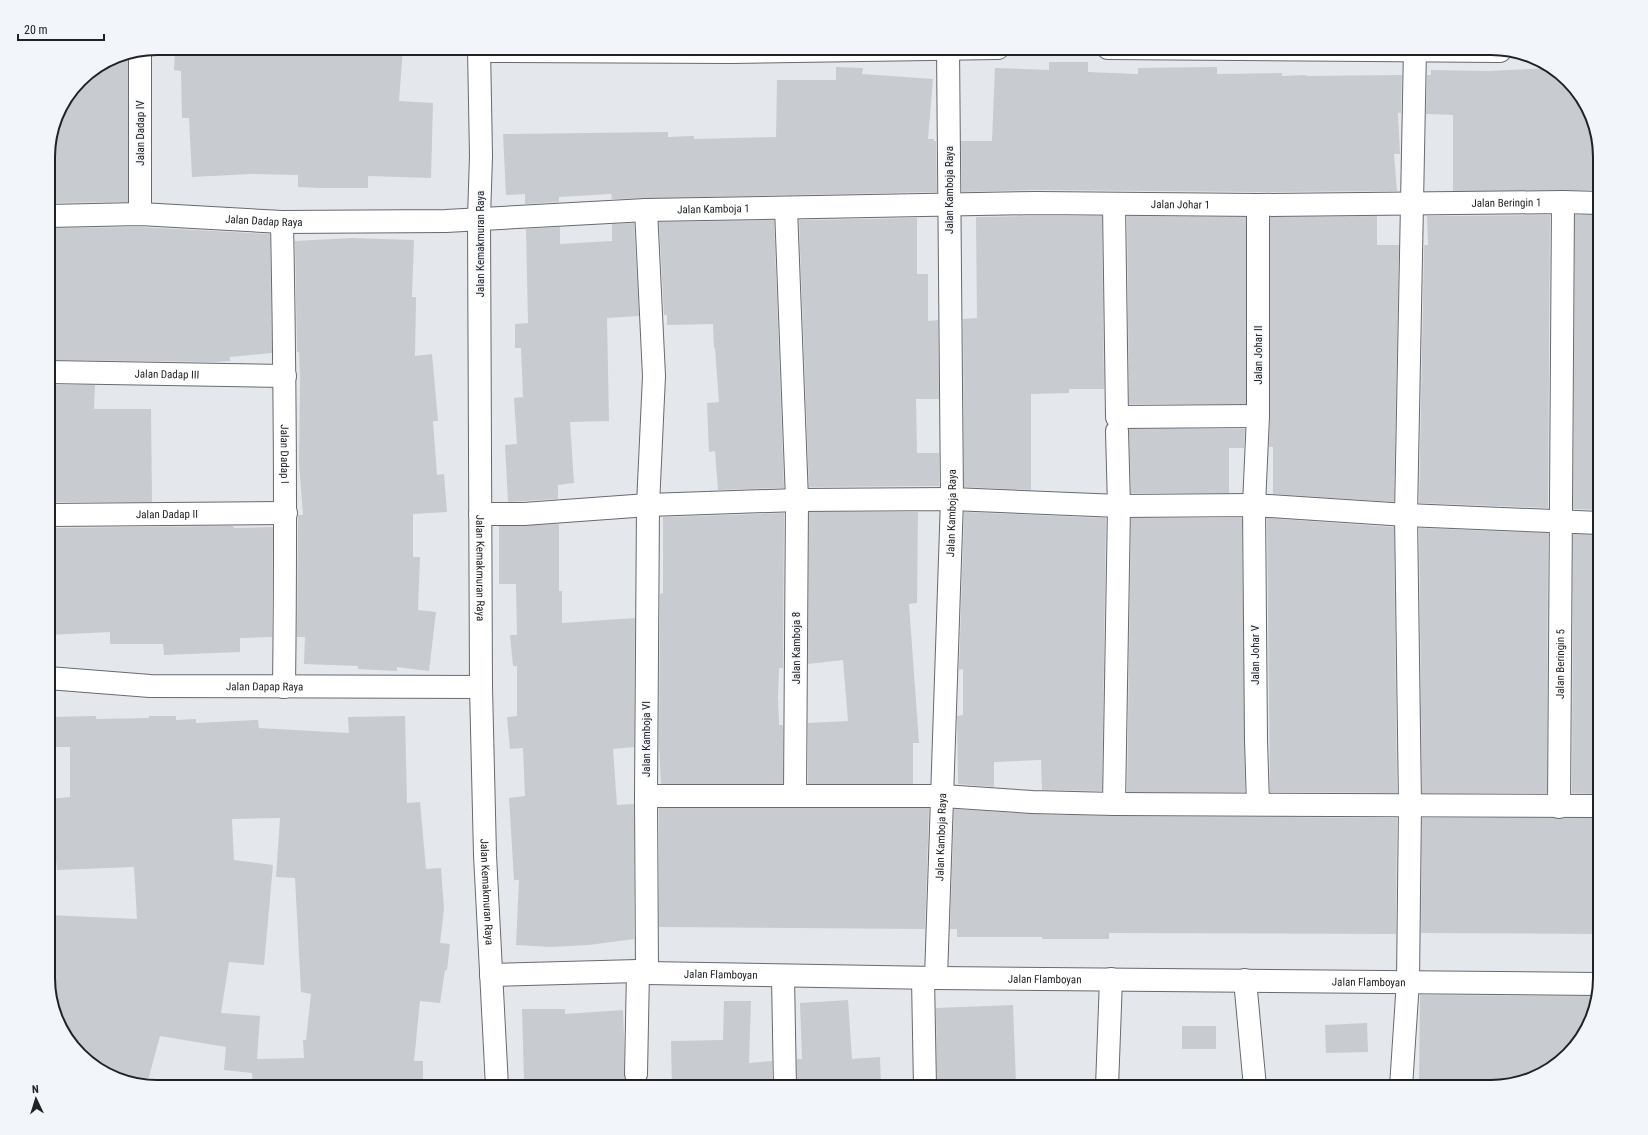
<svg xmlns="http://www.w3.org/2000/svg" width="1648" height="1135" font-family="'Roboto Condensed',sans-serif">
  <rect width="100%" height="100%" fill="#e4e8ec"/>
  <g fill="#c8cbcf" fill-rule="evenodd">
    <path d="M 175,48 L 403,48 L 399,101 L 433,103 L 431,178 L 368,176 L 368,188 L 321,188 L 298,187 L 298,175 L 251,174 L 192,177 L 189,118 L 182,118 L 181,71 L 174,70 Z"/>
    <path d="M 112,59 L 128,59 L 128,202 L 48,203 L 48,151 L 56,115 L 80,80 Z"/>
    <path d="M 1049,62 L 1088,62 L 1088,72 L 1138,74 L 1138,68 L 1217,67 L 1217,74 L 1282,73 L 1282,76 L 1306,75 L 1306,76 L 1402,75 L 1401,113 L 1398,113 L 1400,154 L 1394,154 L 1397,191 L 1258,192 L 1037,190 L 962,192 L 961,141 L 992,141 L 995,68 L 1049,70 Z"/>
    <path d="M 836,67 L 863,68 L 862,74 L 933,79 L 928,139 L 934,139 L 934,141 L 936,141 L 937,192 L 612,199 L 611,194 L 559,197 L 559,202 L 525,204 L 525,194 L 506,195 L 503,134 L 668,132 L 668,137 L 694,136 L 694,139 L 776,137 L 777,80 L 836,80 Z"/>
    <path d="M 1553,68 L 1589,109 L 1599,155 L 1600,190 L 1453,191 L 1453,115 L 1426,114 L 1427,75 L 1431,75 L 1431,70 L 1488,71 Z"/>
    <path d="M 1550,215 L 1548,508 L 1419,503 L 1424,245 L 1428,245 L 1427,216 Z"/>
    <path d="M 1575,215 L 1600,215 L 1600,510 L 1573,509 Z"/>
    <path d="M 1037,216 L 1102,216 L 1104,389 L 1069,389 L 1069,393 L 1031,394 L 1031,490 L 964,487 L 963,319 L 977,318 L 976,217 Z"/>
    <path d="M 1127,216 L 1246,217 L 1246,404 L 1129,404 Z"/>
    <path d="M 1377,216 L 1377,245 L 1399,245 L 1394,502 L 1273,494 L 1273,447 L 1269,447 L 1270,416 L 1270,217 Z"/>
    <path d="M 917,218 L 917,274 L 928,274 L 928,321 L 938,320 L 939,399 L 916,399 L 917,453 L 939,453 L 939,486 L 809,487 L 799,220 Z"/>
    <path d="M 774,220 L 784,488 L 718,490 L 715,451 L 709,452 L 707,403 L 719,402 L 715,348 L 714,348 L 713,324 L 667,325 L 667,315 L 664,315 L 659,222 Z"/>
    <path d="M 634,223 L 639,316 L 607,318 L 609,421 L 570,422 L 574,483 L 558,485 L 558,499 L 508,502 L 505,445 L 517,444 L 514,398 L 523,397 L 521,348 L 515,348 L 515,324 L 528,323 L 526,229 L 560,227 L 560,244 L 612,241 L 612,224 Z"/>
    <path d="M 140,227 L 270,234 L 272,353 L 230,357 L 230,361 L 215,362 L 49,360 L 48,228 Z"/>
    <path d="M 352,238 L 414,240 L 412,297 L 416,297 L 415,356 L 432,354 L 438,421 L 433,421 L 437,475 L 444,474 L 447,512 L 413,514 L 413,557 L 420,557 L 418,610 L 436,612 L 429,671 L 397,667 L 397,671 L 358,669 L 358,666 L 304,664 L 305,637 L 297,637 L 298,526 L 298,515 L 303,515 L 299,463 L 300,378 L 299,352 L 297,352 L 295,241 Z"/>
    <path d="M 48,385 L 95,385 L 94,409 L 151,409 L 152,502 L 53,502 L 54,456 L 48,456 Z"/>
    <path d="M 1129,429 L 1245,429 L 1244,448 L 1229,448 L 1229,493 L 1131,493 Z"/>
    <path d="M 809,512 L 918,512 L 917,603 L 909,604 L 919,743 L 913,743 L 913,784 L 808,784 L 808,723 L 848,721 L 843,660 L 808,664 Z"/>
    <path d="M 964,512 L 1106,518 L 1102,791 L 1042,790 L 1041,760 L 994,762 L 994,787 L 958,784 L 957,716 L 963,715 L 963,669 L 959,670 Z"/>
    <path d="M 784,513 L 783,668 L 779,668 L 778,697 L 779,725 L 783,725 L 783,784 L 661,784 L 659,745 L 660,594 L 663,593 L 663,517 Z"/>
    <path d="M 1131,518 L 1242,518 L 1245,792 L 1127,792 Z"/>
    <path d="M 1267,518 L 1394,527 L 1397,793 L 1270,792 Z"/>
    <path d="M 559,524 L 559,591 L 562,591 L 562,623 L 635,618 L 634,747 L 613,749 L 617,805 L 634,804 L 634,939 L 589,945 L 550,947 L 516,945 L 519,880 L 514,880 L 509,798 L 525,796 L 523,748 L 510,749 L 507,717 L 517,716 L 517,666 L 513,666 L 510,635 L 517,635 L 516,584 L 499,584 L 499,526 Z"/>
    <path d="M 217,526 L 233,526 L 234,528 L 273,527 L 272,637 L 240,638 L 240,652 L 164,655 L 163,644 L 110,644 L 110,632 L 48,635 L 48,528 Z"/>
    <path d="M 1419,528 L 1548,533 L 1547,793 L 1422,793 Z"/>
    <path d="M 1573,534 L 1600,535 L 1600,794 L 1572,793 Z"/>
    <path d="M 96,716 L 96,719 L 149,718 L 149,716 L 176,716 L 176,720 L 196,719 L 196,723 L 258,720 L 259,728 L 349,733 L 348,717 L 405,716 L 407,803 L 420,802 L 426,869 L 441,868 L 444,909 L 440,943 L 450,944 L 447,970 L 445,970 L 440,1003 L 420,1001 L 414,1061 L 423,1061 L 423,1087 L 328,1085 L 269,1087 L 269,1084 L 253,1085 L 252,1073 L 224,1070 L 226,1047 L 160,1036 L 147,1084 L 97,1068 L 63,1032 L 48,984 L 48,915 L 137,919 L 134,867 L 57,870 L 50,799 L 70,797 L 70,747 L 48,747 L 48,717 ZM 280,818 L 276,877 L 295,878 L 301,992 L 311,994 L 306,1040 L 303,1040 L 304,1058 L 257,1059 L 260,1016 L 221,1013 L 229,962 L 264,965 L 273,865 L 234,860 L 232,819 Z"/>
    <path d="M 659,808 L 929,808 L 925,929 L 659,927 Z"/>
    <path d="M 954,809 L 1032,814 L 1114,816 L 1397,818 L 1396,934 L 1109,933 L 1109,939 L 1042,939 L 1042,937 L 957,937 L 957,929 L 950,929 Z"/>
    <path d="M 1422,818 L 1600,818 L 1600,934 L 1421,933 Z"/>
    <path d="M 1420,995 L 1594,996 L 1581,1039 L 1539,1076 L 1491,1087 L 1419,1087 Z"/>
    <path d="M 848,1000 L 852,1059 L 880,1057 L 881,1087 L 797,1087 L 797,1059 L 802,1059 L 800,1003 Z"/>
    <path d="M 724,1001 L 751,1001 L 749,1063 L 772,1061 L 772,1087 L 672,1087 L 671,1041 L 723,1040 Z"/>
    <path d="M 1013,1005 L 1016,1083 L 937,1086 L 936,1008 Z"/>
    <path d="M 522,1009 L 565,1009 L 565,1014 L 623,1010 L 624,1033 L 624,1074 L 628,1087 L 582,1087 L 581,1080 L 524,1080 Z"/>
    <path d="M 1367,1023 L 1368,1052 L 1326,1053 L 1325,1025 Z"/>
    <rect x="1182" y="1026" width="34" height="23"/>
  </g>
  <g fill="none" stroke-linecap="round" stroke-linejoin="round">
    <defs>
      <g id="street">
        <path d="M 140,52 L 140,214"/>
        <path d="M 1114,204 L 1117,417 L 1258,416"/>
        <path d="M 786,208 L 797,500 L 795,795"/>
        <path d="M 646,210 L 654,376 L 648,505 L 646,796 L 647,973"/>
        <path id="s1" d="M 48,216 L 140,214 L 282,222 L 446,221 L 646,210 L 1037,203 L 1258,205 L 1563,202 L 1600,203"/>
        <path id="s2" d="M 282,222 C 285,377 286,532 284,687"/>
        <path id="s3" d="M 48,372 L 285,376"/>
        <path d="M 480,514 L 524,514 L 648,505 L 797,500 L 952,499 L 1119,506 L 1254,505 L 1406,515 L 1600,523"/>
        <path id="s4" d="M 48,515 L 286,513"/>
        <path id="s5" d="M 48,678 L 150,686 L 481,687"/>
        <path d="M 646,796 L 943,796 L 1032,802 L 1114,804 L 1600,806"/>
        <path d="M 1114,804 L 1119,506 L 1117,431"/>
        <path d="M 1258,804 L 1256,740 L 1254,505 L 1258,416 L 1258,205"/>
        <path id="s6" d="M 1559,807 L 1563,202"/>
        <path id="s7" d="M 491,975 L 638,971 L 647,973 L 936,978 L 1598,984"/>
        <path d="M 783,977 L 785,1087"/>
        <path d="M 923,978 L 925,1087"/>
        <path id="s8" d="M 936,978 L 952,499 L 948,48"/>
        <path d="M 1245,980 L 1255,1087"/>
        <path d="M 636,1074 L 638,971"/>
        <path d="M 1107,1087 L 1111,979"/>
        <path d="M 1401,1087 L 1408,981 L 1410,805 L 1406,515 L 1415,48"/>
      </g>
      <g id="secondary">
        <path id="s9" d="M 479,48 L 481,156 L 479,218 L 481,687 L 485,855 L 497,1087"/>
        <path d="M 1108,48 L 1500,51"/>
        <path d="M 479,51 L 731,52 L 998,48"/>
      </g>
    </defs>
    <use href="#street" stroke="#676a6e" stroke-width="24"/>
    <use href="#secondary" stroke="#676a6e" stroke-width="24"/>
    <use href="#street" stroke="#fff" stroke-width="22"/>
    <use href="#secondary" stroke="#fff" stroke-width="22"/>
  </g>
  <g text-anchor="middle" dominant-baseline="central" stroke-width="3" stroke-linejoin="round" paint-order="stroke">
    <g font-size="11" fill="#212224" stroke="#f2f5f9">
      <text transform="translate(140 133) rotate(-90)">Jalan Dadap IV</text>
      <text transform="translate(949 190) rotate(-90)">Jalan Kamboja Raya</text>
      <text stroke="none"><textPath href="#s1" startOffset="1459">Jalan Beringin 1</textPath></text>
      <text stroke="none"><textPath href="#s1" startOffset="1133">Jalan Johar 1</textPath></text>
      <text stroke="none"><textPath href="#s1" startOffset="666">Jalan Kamboja 1</textPath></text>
      <text stroke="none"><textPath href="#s1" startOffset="216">Jalan Dadap Raya</textPath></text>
      <text transform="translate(480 244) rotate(-90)">Jalan Kemakmuran Raya</text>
      <text transform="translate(1258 355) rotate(-90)">Jalan Johar II</text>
      <text stroke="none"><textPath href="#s3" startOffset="119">Jalan Dadap III</textPath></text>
      <text stroke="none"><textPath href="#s2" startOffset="232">Jalan Dadap I</textPath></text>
      <text stroke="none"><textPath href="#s4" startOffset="119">Jalan Dadap II</textPath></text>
      <text stroke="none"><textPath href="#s8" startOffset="465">Jalan Kamboja Raya</textPath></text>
      <text stroke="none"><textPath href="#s9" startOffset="520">Jalan Kemakmuran Raya</textPath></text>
      <text transform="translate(796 648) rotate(-90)">Jalan Kamboja 8</text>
      <text transform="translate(1255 655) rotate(-90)">Jalan Johar V</text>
      <text stroke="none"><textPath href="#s6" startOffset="143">Jalan Beringin 5</textPath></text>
      <text stroke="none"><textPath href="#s5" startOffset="217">Jalan Dapap Raya</textPath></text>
      <text transform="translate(646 739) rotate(-90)">Jalan Kamboja VI</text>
      <text stroke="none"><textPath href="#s8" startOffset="141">Jalan Kamboja Raya</textPath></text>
      <text stroke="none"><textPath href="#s9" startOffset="844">Jalan Kemakmuran Raya</textPath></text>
      <text stroke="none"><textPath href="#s7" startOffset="230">Jalan Flamboyan</textPath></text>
      <text stroke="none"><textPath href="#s7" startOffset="554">Jalan Flamboyan</textPath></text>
      <text stroke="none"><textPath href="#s7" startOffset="878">Jalan Flamboyan</textPath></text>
    </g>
  </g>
  <path d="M0 0H1648V1135H0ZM157 55H1491A102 102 0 0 1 1593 157V978A102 102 0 0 1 1491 1080H157A102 102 0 0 1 55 978V157A102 102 0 0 1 157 55Z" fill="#f2f5f9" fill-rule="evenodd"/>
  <path fill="none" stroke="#212224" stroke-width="2" d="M157 55H1491A102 102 0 0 1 1593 157V978A102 102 0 0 1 1491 1080H157A102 102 0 0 1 55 978V157A102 102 0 0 1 157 55Z"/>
  <g transform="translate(36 1099) rotate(356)" stroke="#f2f5f9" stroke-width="3" paint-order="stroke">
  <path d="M0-3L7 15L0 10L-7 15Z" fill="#212224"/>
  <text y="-6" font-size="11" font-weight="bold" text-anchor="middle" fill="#212224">N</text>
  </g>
  <path d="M18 34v6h86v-6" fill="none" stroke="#212224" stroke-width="2"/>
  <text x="24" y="34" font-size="12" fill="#212224" stroke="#f2f5f9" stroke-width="3" paint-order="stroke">20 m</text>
</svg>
